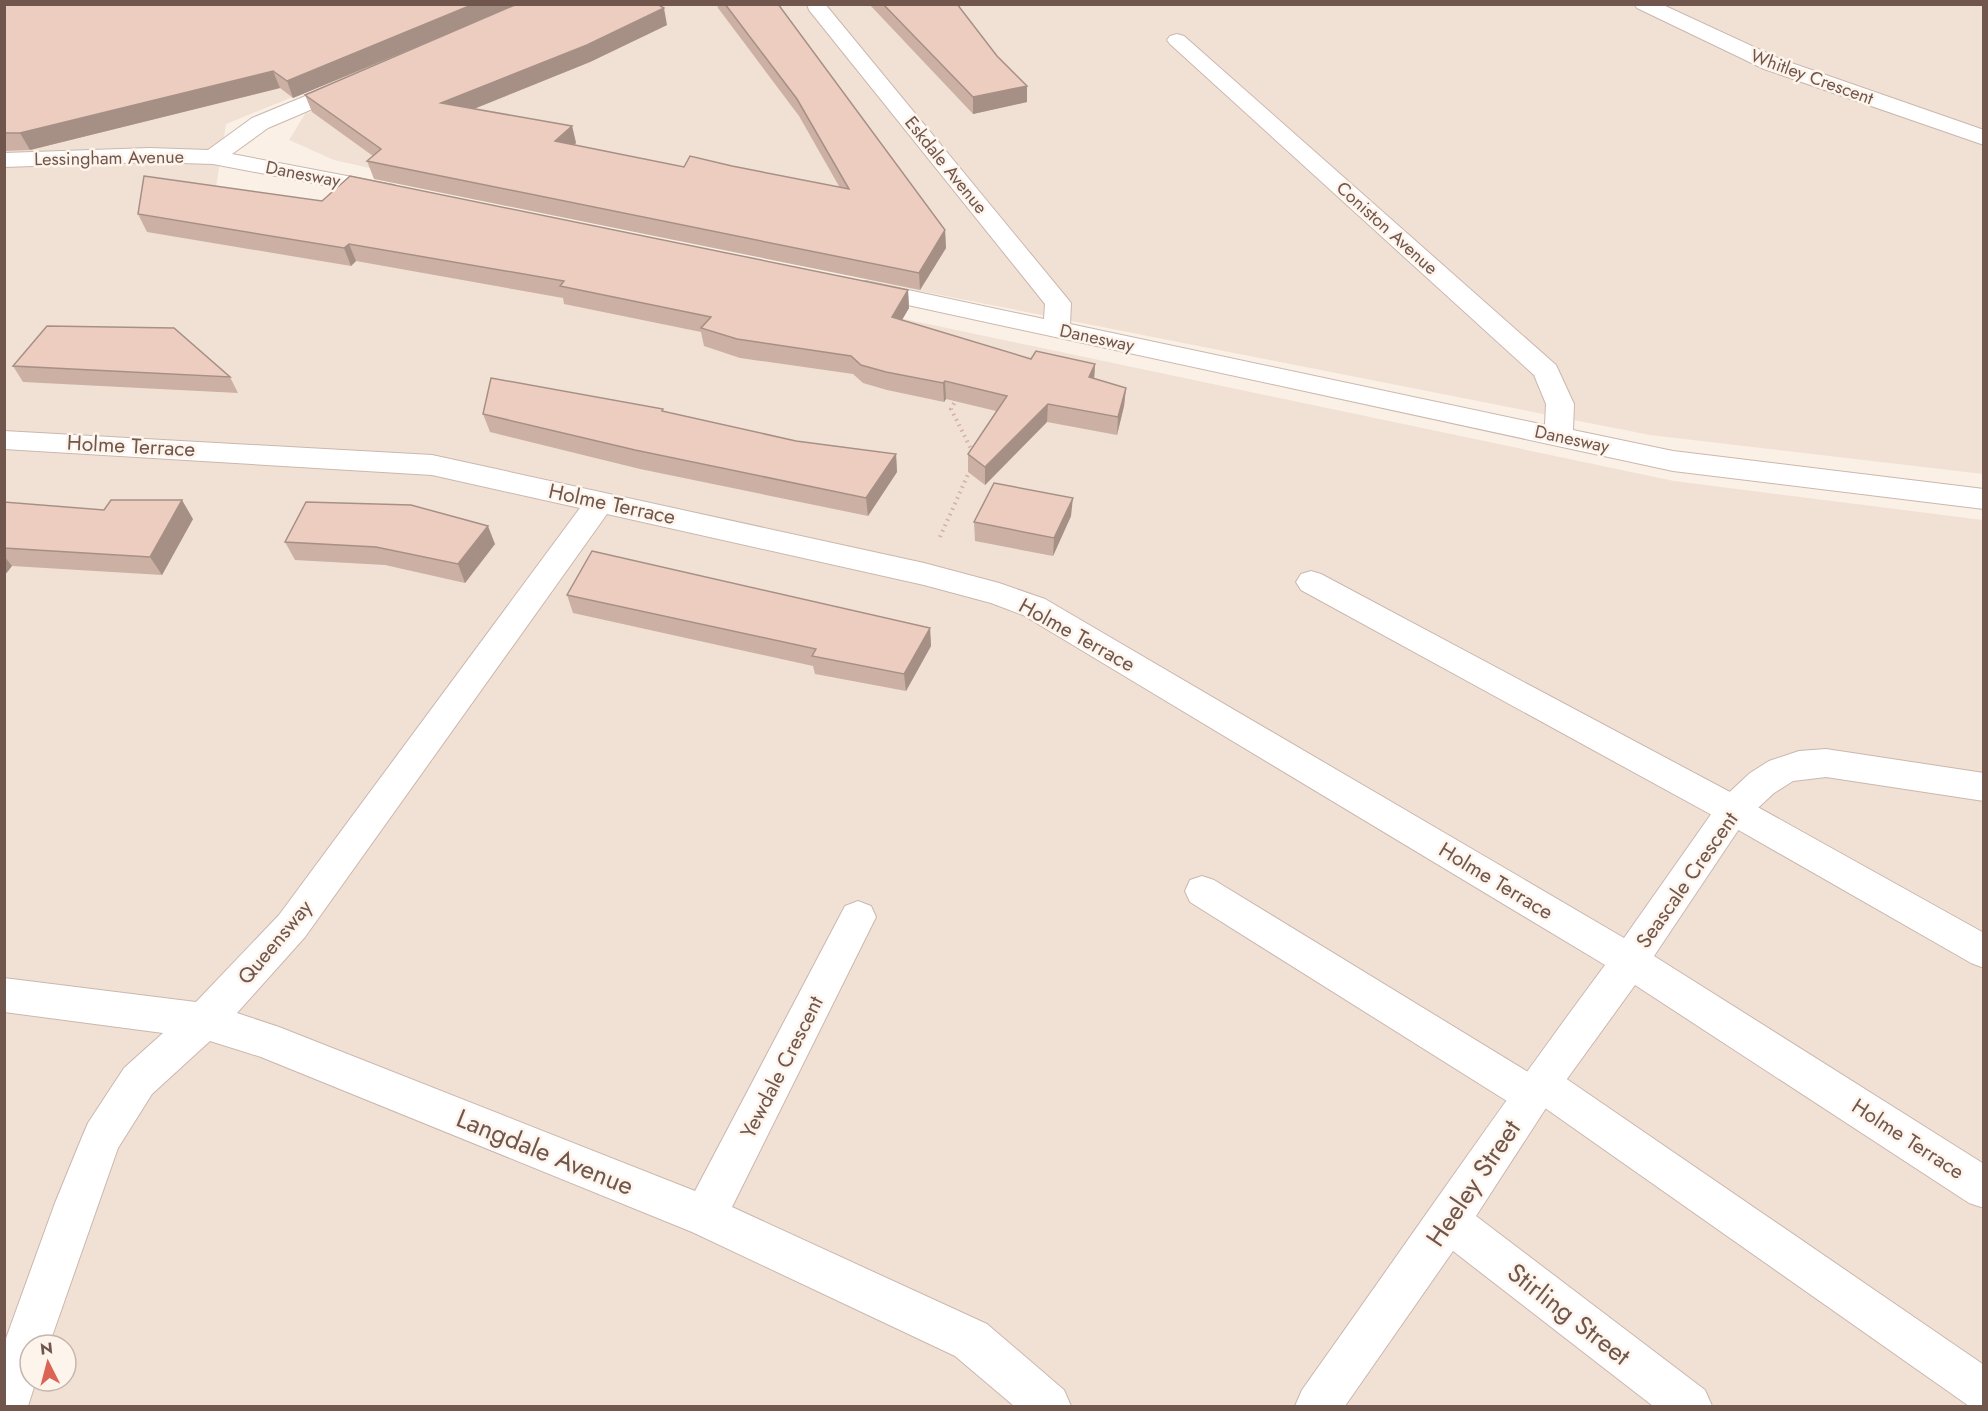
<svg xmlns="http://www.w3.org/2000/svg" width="1988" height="1411" font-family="Jost,sans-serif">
  <rect width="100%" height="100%" fill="#faf0e5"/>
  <g fill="#f1e1d5" fill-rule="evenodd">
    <path d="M 5,5 L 461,29 L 226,124 L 216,187 L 909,320 L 1674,481 L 1983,520 L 1983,1406 L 5,1406 ZM 30,1345 L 66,1345 L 66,1381 L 30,1381 Z"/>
    <path d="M 535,5 L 1983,5 L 1983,474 L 1650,435 L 915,290 L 334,160 L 289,140 L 305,114 L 551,13 Z"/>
  </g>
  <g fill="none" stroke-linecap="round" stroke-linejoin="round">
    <defs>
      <g id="lane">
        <path d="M 1311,571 L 1321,574 L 1745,800 L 1984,933 L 1984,968 L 1971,963 L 1721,820 L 1301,590 L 1296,582 L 1301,574 Z"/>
        <path d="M 1202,876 L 1214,880 L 1528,1072 L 1542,1066 L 1555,1071 L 1984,1365 L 1984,1406 L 1969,1406 L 1545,1108 L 1532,1113 L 1518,1108 L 1190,902 L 1185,891 L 1190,880 Z"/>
      </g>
      <g id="street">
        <path d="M 807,4 L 825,4 L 1067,298 L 1071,303 L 1070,324 L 1545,425 L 1546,404 L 1534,375 L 1170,44 L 1167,40 L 1170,36 L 1177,34 L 1184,36 L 1556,365 L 1574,404 L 1573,430 L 1673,451 L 1984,489 L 1984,509 L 1673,471 L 857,294 L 853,289 L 857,284 L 866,281 L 1044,319 L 1045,304 L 809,10 Z"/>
        <path d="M 1634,4 L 1661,4 L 1780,59 L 1984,130 L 1984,145 L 1764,69 L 1637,8 Z"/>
        <path d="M 349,78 L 357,80 L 360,85 L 357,90 L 268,128 L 232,154 L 394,185 L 398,190 L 394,195 L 386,197 L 213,164 L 150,162 L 4,167 L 4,153 L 150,148 L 208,150 L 252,118 Z"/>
        <path d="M 4,431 L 432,455 L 924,563 L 999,583 L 1045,599 L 1624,938 L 1721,800 L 1750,773 L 1769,761 L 1799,751 L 1826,749 L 1984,773 L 1984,801 L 1826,777 L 1793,781 L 1774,793 L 1745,820 L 1654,956 L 1984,1164 L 1984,1208 L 1969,1203 L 1635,985 L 1546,1108 L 1476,1216 L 1705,1390 L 1712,1406 L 1653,1406 L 1453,1251 L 1345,1406 L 1295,1406 L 1302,1390 C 1403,1248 1501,1105 1605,965 L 1023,615 L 991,603 L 924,585 L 607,514 L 305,937 L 237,1013 L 279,1027 L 695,1191 L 845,906 L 858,901 L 871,906 L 876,917 L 732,1207 L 987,1324 L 1064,1390 L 1071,1406 L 1014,1406 L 955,1356 L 692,1232 L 261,1057 L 210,1041 L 152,1094 L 118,1148 L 49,1345 L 30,1345 L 30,1381 L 36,1381 L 28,1406 L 4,1406 L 4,1344 L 55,1203 L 82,1137 L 88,1123 L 124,1068 L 163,1033 L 4,1012 L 4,978 L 196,1002 L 279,915 L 580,508 L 432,475 L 4,449 Z"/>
      </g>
    </defs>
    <use href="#lane" stroke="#cbb7ad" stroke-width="2"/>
    <use href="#street" stroke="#cbb7ad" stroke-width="2"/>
    <g stroke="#d2b0a3" stroke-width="4" stroke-dasharray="1.5 4.5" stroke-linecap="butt">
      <path d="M 957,398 L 951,409 L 973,453"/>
      <path d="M 940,537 L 970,470"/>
    </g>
    <use href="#lane" fill="#fff" fill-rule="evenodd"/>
    <use href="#street" fill="#fff" fill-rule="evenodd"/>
  </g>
  <g fill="#ccb0a4">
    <path d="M 4,4 L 667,25 L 590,62 L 474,109 L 572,126 L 576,143 L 574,145 L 684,167 L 732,166 L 840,188 L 799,116 L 718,8 L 717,4 L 778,4 L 945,230 L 946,248 L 920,290 L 374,179 L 367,161 L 373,156 L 312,112 L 305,95 L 431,41 L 293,98 L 280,88 L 30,150 L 4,151 Z"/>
    <path d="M 869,4 L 957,4 L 997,56 L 1027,86 L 1027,102 L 973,114 Z"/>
    <path d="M 138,214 L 908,290 L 909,308 L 902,320 L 1031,359 L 1095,364 L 1094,378 L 1126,388 L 1124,406 L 1117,435 L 1047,422 L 985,485 L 968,472 L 968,454 L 996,411 L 946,399 L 944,402 L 887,390 L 863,383 L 853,374 L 740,358 L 704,346 L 701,332 L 564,304 L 563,298 L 356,261 L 351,266 L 147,232 Z"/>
    <path d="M 13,366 L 230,377 L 238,393 L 23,382 Z"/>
    <path d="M 664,412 L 796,441 L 896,454 L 897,472 L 868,516 L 640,469 L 490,432 L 483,414 Z"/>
    <path d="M 4,502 L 193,519 L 162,575 L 12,566 L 4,576 Z"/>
    <path d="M 1071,516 L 1053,556 L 975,541 L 974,522 Z"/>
    <path d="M 285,542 L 495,544 L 465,583 L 385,565 L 295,560 Z"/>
    <path d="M 567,595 L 930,628 L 931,646 L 906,691 L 815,674 L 813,666 L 573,613 Z"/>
  </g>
  <g fill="#a69086">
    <path d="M 474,4 L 519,4 L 293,98 L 287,81 Z"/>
    <path d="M 664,8 L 667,25 L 590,62 L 446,120 L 441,103 Z"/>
    <path d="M 273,71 L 280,88 L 30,150 L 20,133 Z"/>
    <path d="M 1027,86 L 1027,102 L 973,114 L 973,97 Z"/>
    <path d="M 572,126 L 576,143 L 559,158 L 555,141 Z"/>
    <path d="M 945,230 L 946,248 L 920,290 L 919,273 Z"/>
    <path d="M 349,244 L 356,261 L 351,266 L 344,248 Z"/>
    <path d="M 908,290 L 909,308 L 893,335 L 892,317 Z"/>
    <path d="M 1095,364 L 1094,382 L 1089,377 Z"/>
    <path d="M 945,381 L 946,399 L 944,402 L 943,383 Z"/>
    <path d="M 1126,388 L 1124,406 L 1117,435 L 1118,417 Z"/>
    <path d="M 1048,404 L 1047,422 L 985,485 L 985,467 Z"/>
    <path d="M 896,454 L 897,472 L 868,516 L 866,498 Z"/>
    <path d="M 1073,498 L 1071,516 L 1053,556 L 1054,538 Z"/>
    <path d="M 182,500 L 193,519 L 162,575 L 150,557 Z"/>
    <path d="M 488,526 L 495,544 L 465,583 L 458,564 Z"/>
    <path d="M 4,556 L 12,566 L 4,576 Z"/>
    <path d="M 930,628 L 931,646 L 906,691 L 904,674 Z"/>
  </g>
  <g fill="#edcdbf" stroke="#a69086" stroke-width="1.5">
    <path d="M 4,4 L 474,4 L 287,81 L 273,71 L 20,133 L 4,133 Z"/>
    <path d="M 517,4 L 657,4 L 664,8 L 587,45 L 441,103 L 572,126 L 555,141 L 684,167 L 690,156 L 732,166 L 849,189 L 797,99 L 725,4 L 778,4 L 945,230 L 919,273 L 367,161 L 381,149 L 305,95 Z"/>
    <path d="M 883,4 L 957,4 L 997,56 L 1027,86 L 973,97 Z"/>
    <path d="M 144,176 L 322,201 L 350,176 L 908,290 L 892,317 L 1031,359 L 1036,351 L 1095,364 L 1089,377 L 1126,388 L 1118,417 L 1048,404 L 985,467 L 968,454 L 1007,396 L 945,381 L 943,383 L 886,372 L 861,365 L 851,356 L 737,339 L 701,328 L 711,317 L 560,286 L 564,281 L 349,244 L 344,248 L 138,214 Z"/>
    <path d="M 47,326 L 174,328 L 230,377 L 13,366 Z"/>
    <path d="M 491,378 L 663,409 L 662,411 L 796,441 L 896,454 L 866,498 L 635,450 L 483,414 Z"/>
    <path d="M 994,483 L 1073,498 L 1054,538 L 974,522 Z"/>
    <path d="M 111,500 L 182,500 L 150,557 L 4,548 L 4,502 L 104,510 Z"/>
    <path d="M 306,502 L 411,505 L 488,526 L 458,564 L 376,547 L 285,542 Z"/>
    <path d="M 592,551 L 930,628 L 904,674 L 812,656 L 816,649 L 567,595 Z"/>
  </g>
  <g text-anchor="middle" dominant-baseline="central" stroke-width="5" stroke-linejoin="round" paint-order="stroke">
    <g font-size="18" fill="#71564d" stroke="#fdf4eb">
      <text transform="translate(1812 77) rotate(20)">Whitley Crescent</text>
      <text transform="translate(109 158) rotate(-1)">Lessingham Avenue</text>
      <text transform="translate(946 165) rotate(51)">Eskdale Avenue</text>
      <text transform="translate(303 174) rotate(11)">Danesway</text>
      <text transform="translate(1387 228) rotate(42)">Coniston Avenue</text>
      <text transform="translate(1097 338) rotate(12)">Danesway</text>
      <text transform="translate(1572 439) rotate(12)">Danesway</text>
    </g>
    <g font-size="21" fill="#71564d" stroke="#fdf4eb">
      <text transform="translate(131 446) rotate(3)">Holme Terrace</text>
      <text transform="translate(612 504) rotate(12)">Holme Terrace</text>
      <text transform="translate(1077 635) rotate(29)">Holme Terrace</text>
      <text transform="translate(1687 880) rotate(-55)">Seascale Crescent</text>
      <text transform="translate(1496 881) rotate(31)">Holme Terrace</text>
      <text transform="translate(275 942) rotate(-50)">Queensway</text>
      <text transform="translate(782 1067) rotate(-63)">Yewdale Crescent</text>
      <text transform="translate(1908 1139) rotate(33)">Holme Terrace</text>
    </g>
    <g font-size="26" fill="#71564d" stroke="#fdf4eb">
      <text transform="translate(545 1152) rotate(22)">Langdale Avenue</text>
      <text transform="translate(1473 1183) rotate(-56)">Heeley Street</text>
      <text transform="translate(1569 1314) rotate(38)">Stirling Street</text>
    </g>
  </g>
  <rect width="1988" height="1411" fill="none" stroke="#71564d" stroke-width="12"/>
  <g transform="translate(48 1363) rotate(354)"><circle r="28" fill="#fdf4eb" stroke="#c5b5ac" stroke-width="1.5"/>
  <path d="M0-4.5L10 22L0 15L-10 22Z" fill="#da6555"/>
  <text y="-9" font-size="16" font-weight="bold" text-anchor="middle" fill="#71564d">N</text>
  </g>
</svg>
